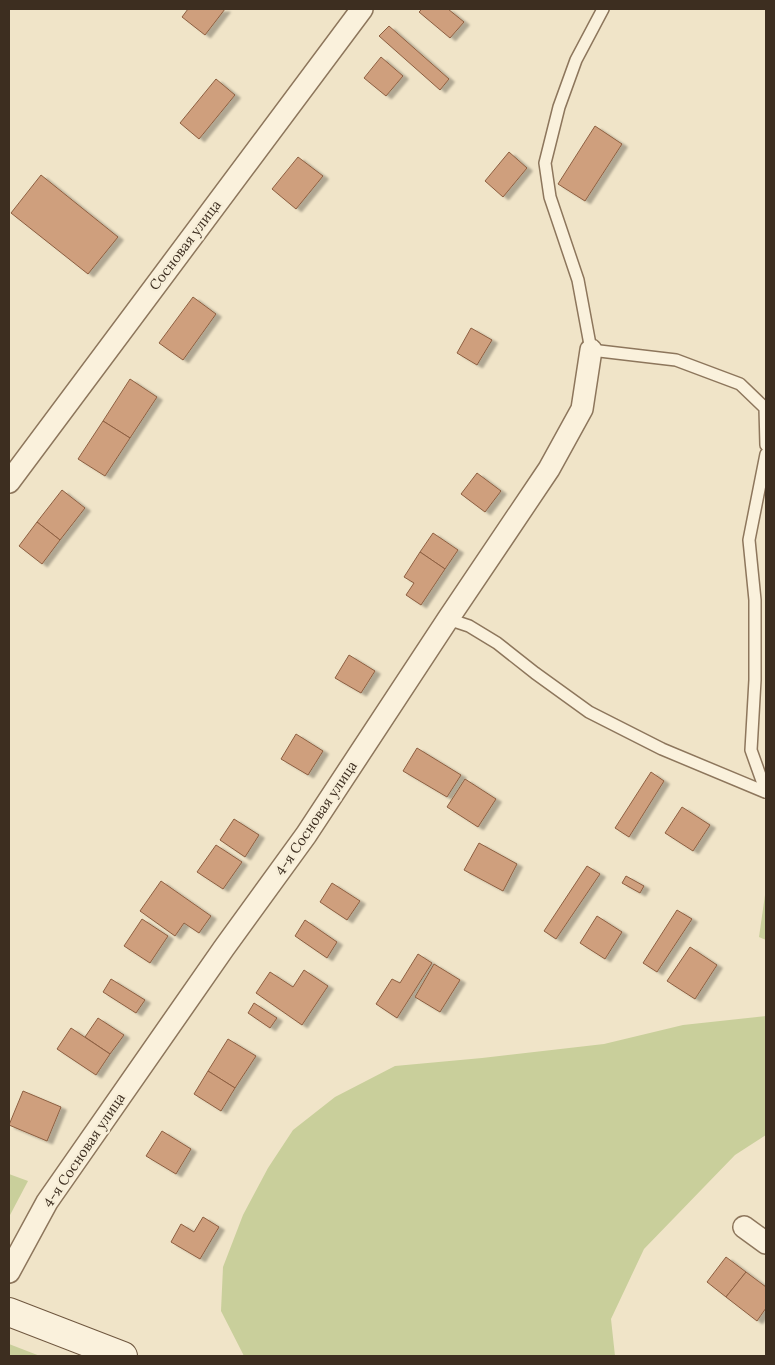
<svg xmlns="http://www.w3.org/2000/svg" width="775" height="1365" font-family="Lora,serif">
  <defs>
    <filter id="shadow"><feDropShadow dx="5.5" dy="3" stdDeviation="1" flood-color="#0004"/></filter>
  </defs>
  <rect width="100%" height="100%" fill="#f0e4c8"/>
  <g fill="#c9cf9b">
    <path d="M 766,888 L 766,940 L 759,937 Z"/>
    <path d="M 766,1016 L 766,1135 L 735,1155 L 644,1249 L 611,1319 L 615,1356 L 244,1356 L 221,1311 L 223,1267 L 243,1215 L 268,1168 L 293,1130 L 335,1097 L 395,1066 L 482,1058 L 604,1044 L 683,1025 Z"/>
    <path d="M 9,1174 L 28,1181 L 9,1217 Z"/>
    <path d="M 9,1344 L 40,1356 L 9,1356 Z"/>
  </g>
  <g fill="#cf9f7d" stroke="#8d5f41" filter="url(#shadow)">
    <path d="M 188,9 L 225,9 L 205,35 L 182,17 Z"/>
    <path d="M 422,9 L 448,9 L 464,22 L 450,38 L 419,12 Z"/>
    <path d="M 389,26 L 449,79 L 440,90 L 379,36 Z"/>
    <path d="M 381,57 L 403,76 L 386,96 L 364,78 Z"/>
    <path d="M 216,79 L 235,95 L 199,139 L 180,123 Z"/>
    <path d="M 595,126 L 622,144 L 585,201 L 558,184 Z"/>
    <path d="M 509,152 L 527,168 L 503,197 L 485,181 Z"/>
    <path d="M 298,157 L 323,176 L 296,209 L 272,189 Z"/>
    <path d="M 41,175 L 118,237 L 88,274 L 11,213 Z"/>
    <path d="M 193,297 L 216,314 L 183,360 L 159,343 Z"/>
    <path d="M 471,328 L 492,340 L 477,365 L 457,353 Z"/>
    <path d="M 130,379 L 157,397 L 130,438 L 103,421 Z"/>
    <path d="M 103,421 L 130,438 L 105,476 L 78,459 Z"/>
    <path d="M 477,473 L 501,491 L 485,512 L 461,494 Z"/>
    <path d="M 62,490 L 85,508 L 60,540 L 37,522 Z"/>
    <path d="M 37,522 L 60,540 L 42,564 L 19,546 Z"/>
    <path d="M 433,533 L 458,550 L 445,569 L 420,552 Z"/>
    <path d="M 420,552 L 445,569 L 421,605 L 406,595 L 414,583 L 404,577 Z"/>
    <path d="M 349,655 L 375,671 L 361,693 L 335,678 Z"/>
    <path d="M 296,734 L 323,751 L 308,775 L 281,759 Z"/>
    <path d="M 417,748 L 461,775 L 447,797 L 403,771 Z"/>
    <path d="M 651,772 L 664,781 L 629,837 L 615,828 Z"/>
    <path d="M 465,779 L 496,799 L 478,827 L 447,807 Z"/>
    <path d="M 682,807 L 710,825 L 693,851 L 665,833 Z"/>
    <path d="M 234,819 L 259,835 L 245,857 L 220,840 Z"/>
    <path d="M 479,843 L 517,864 L 503,891 L 464,870 Z"/>
    <path d="M 216,845 L 242,862 L 223,889 L 197,872 Z"/>
    <path d="M 587,866 L 600,874 L 556,939 L 544,931 Z"/>
    <path d="M 626,876 L 644,886 L 640,893 L 622,883 Z"/>
    <path d="M 161,881 L 211,916 L 199,933 L 184,923 L 175,936 L 140,911 Z"/>
    <path d="M 332,883 L 360,901 L 347,920 L 320,902 Z"/>
    <path d="M 677,910 L 692,919 L 657,972 L 643,963 Z"/>
    <path d="M 597,916 L 622,932 L 605,959 L 580,943 Z"/>
    <path d="M 142,919 L 168,936 L 150,963 L 124,946 Z"/>
    <path d="M 305,920 L 337,942 L 327,958 L 295,936 Z"/>
    <path d="M 690,947 L 717,965 L 695,999 L 667,981 Z"/>
    <path d="M 418,954 L 432,963 L 397,1018 L 376,1004 L 392,979 L 400,983 Z"/>
    <path d="M 434,964 L 460,980 L 440,1012 L 415,997 Z"/>
    <path d="M 304,970 L 328,986 L 302,1025 L 256,993 L 270,972 L 293,987 Z"/>
    <path d="M 111,979 L 145,1000 L 136,1013 L 103,992 Z"/>
    <path d="M 254,1003 L 277,1018 L 270,1028 L 248,1013 Z"/>
    <path d="M 98,1018 L 124,1035 L 110,1054 L 85,1037 Z"/>
    <path d="M 71,1028 L 110,1054 L 96,1075 L 57,1049 Z"/>
    <path d="M 228,1039 L 256,1056 L 235,1088 L 208,1071 Z"/>
    <path d="M 208,1071 L 235,1088 L 221,1111 L 194,1094 Z"/>
    <path d="M 23,1091 L 61,1107 L 47,1141 L 9,1125 Z"/>
    <path d="M 162,1131 L 191,1149 L 176,1174 L 146,1156 Z"/>
    <path d="M 203,1217 L 219,1227 L 200,1259 L 171,1242 L 181,1224 L 194,1232 Z"/>
    <path d="M 726,1257 L 746,1272 L 726,1297 L 707,1282 Z"/>
    <path d="M 746,1272 L 766,1287 L 766,1308 L 757,1321 L 726,1297 Z"/>
  </g>
  <g fill="none" stroke-linecap="round" stroke-linejoin="round">
    <defs>
      <g id="lane">
        <path d="M 603,9 L 576,60 L 559,107 L 545,163 L 550,197 L 578,280 L 591,350 L 676,360 L 740,384 L 765,408 L 766,445"/>
        <path d="M 766,454 L 749,540 L 755,600 L 755,680 L 751,750 L 766,792"/>
        <path d="M 448,619 L 469,626 L 497,643 L 535,673 L 589,712 L 662,749 L 765,792"/>
      </g>
      <g id="street">
        <path d="M 9,482 L 362,9"/>
        <path d="M 744,1227 L 766,1243"/>
        <path d="M 9,1272 L 47,1202 L 224,948 L 306,835 L 448,619 L 549,469 L 582,409 L 591,350"/>
      </g>
      <path id="secondary" d="M 9,1312 L 123,1356"/>
    </defs>
    <use href="#lane" stroke="#8d765c" stroke-width="14"/>
    <use href="#street" stroke="#8d765c" stroke-width="24"/>
    <use href="#secondary" stroke="#6f573f" stroke-width="30"/>
    <use href="#lane" stroke="#faf1dc" stroke-width="11"/>
    <use href="#street" stroke="#faf1dc" stroke-width="21"/>
    <use href="#secondary" stroke="#faf1dc" stroke-width="28"/>
  </g>
  <g text-anchor="middle" dominant-baseline="central" stroke-width="5" stroke-linejoin="round" paint-order="stroke">
    <g font-size="14" fill="#3d2e20" stroke="#f7eed8">
      <text transform="translate(185 245) rotate(-53)">Сосновая улица</text>
      <text transform="translate(316 818) rotate(-56)">4-я Сосновая улица</text>
      <text transform="translate(84 1150) rotate(-56)">4-я Сосновая улица</text>
    </g>
  </g>
  <rect width="775" height="1365" fill="none" stroke="#3d2e20" stroke-width="20"/>
</svg>
